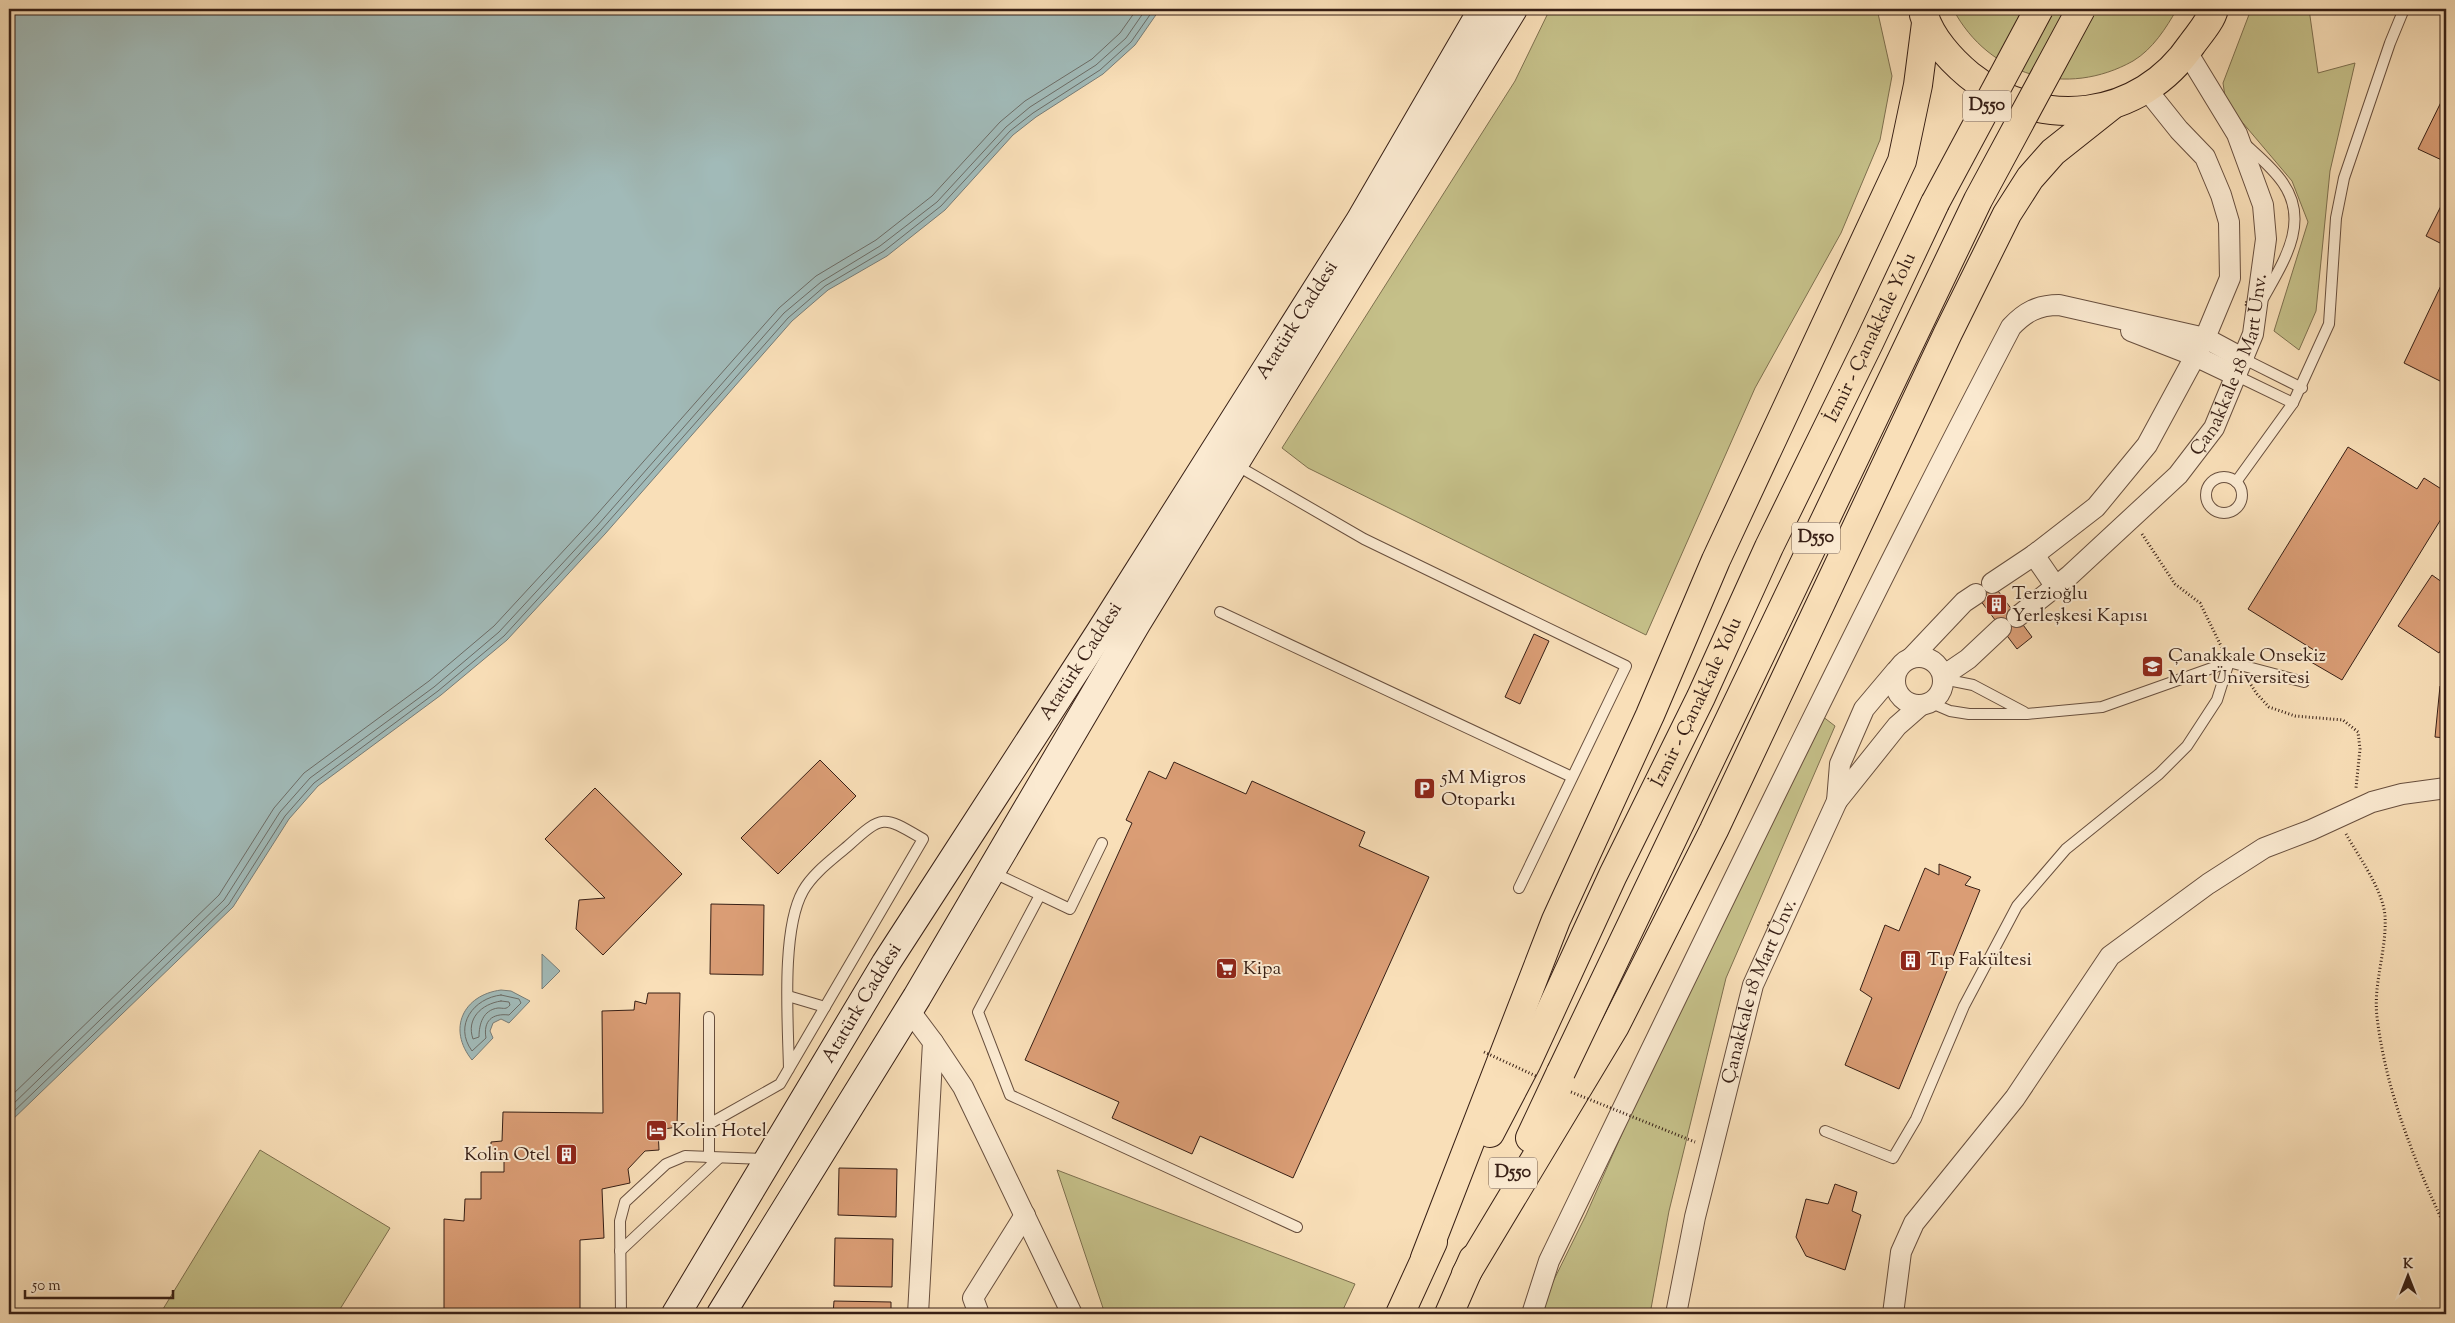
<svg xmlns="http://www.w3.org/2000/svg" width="2455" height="1323" font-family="'Sorts Mill Goudy',serif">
  <rect width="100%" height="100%" fill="#f9dfb8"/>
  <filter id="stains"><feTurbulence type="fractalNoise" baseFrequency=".004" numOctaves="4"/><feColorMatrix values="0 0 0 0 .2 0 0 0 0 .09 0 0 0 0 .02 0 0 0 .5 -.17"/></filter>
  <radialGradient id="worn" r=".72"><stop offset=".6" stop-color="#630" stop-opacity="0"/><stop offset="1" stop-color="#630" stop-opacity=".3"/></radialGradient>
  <g fill="#c5c089" stroke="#7e704f">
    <path d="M 1550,9 L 1877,9 L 1892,76 L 1880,140 L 1841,233 L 1755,388 L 1646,635 L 1308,468 L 1282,448 L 1515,81 Z"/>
    <path d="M 1953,9 L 2177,9 C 2166,28 2153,49 2133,61 C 2067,98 1989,77 1953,9 Z"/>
    <path d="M 2255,9 L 2309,9 L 2318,73 L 2355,63 L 2330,171 L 2316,311 L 2299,350 L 2274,331 L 2308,222 L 2292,181 L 2226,103 L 2223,83 L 2250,12 Z"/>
    <path d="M 1822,716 L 1835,726 L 1726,978 L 1669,1211 L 1650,1314 L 1537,1314 L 1586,1215 L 1702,953 Z"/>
    <path d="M 260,1150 L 390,1228 L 337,1314 L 160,1314 Z"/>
    <path d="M 1057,1170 L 1355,1284 L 1341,1314 L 1105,1314 Z"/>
  </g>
  <g fill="#a1bab8" stroke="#777c77">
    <path d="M 9,9 L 1160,9 L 1135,45 L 1103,74 L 1036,117 L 1013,135 L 945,210 L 887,256 L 828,290 L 792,321 L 605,534 L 507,640 L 441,695 L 318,786 L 289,819 L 233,907 L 9,1123 Z"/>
    <path d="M 542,954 L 560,971 L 542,989 Z"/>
    <path d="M 501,990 L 511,991 L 530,1001 L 509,1023 L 501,1019 L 493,1023 L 490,1031 L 493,1038 L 472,1060 C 447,1029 463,995 501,990 Z"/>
  </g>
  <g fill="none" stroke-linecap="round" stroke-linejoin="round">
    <g stroke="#6c6c66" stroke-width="1">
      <path d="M 501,995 L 519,999 L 521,1003 L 509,1015 C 492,1013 483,1021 486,1038 L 472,1051 C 453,1025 474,998 501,995 Z"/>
      <path d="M 501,1001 L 509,1002 L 510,1005 C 506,1010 504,1008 498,1008 C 483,1010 479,1024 479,1037 L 473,1039 C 466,1019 481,1004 501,1001 Z"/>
      <path d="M 9,1098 L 219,895 L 274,808 L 304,773 L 429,681 L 494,626 L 591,521 L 779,308 L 816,276 L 876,240 L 932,196 L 1000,122 L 1025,101 L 1092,59 L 1120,33 L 1137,9"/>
      <path d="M 9,1108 L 224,900 L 280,812 L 310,778 L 434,687 L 499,632 L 597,526 L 784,313 L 821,282 L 880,246 L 937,202 L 1006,127 L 1030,107 L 1096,65 L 1126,38 L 1146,9"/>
      <path d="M 9,1116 L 229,904 L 285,816 L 314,783 L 438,691 L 504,636 L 601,530 L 788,318 L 825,286 L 884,251 L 941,206 L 1010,131 L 1033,113 L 1100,70 L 1131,42 L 1154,9"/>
    </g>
  </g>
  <g fill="#da9d75" stroke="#371f15">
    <path d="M 2446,92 L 2446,162 L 2418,149 Z"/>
    <path d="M 2446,196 L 2446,246 L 2426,236 Z"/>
    <path d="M 2446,275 L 2446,384 L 2404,363 Z"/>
    <path d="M 2348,447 L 2417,489 L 2424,478 L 2446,492 L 2446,511 L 2342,680 L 2311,662 L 2317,652 L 2248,609 Z"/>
    <path d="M 2432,575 L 2446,585 L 2446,641 L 2439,653 L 2398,626 Z"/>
    <path d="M 1990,580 L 2032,637 L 2017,649 L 1974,592 Z"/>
    <path d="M 1534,634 L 1549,641 L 1520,704 L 1505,697 Z"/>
    <path d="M 2440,686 L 2446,687 L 2446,738 L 2435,737 Z"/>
    <path d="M 820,760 L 856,796 L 778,874 L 741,838 Z"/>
    <path d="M 1174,762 L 1246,794 L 1252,781 L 1365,832 L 1359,846 L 1429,877 L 1293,1178 L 1200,1136 L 1192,1154 L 1112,1118 L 1119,1102 L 1025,1060 L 1132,823 L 1126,820 L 1149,771 L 1166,779 Z"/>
    <path d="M 595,788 L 682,874 L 603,955 L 576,929 L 579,900 L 605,898 L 545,839 Z"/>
    <path d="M 1939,864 L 1971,877 L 1965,885 L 1980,890 L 1899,1089 L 1845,1065 L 1872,998 L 1860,990 L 1885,925 L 1899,931 L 1925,868 L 1939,875 Z"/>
    <path d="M 711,904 L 764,905 L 763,975 L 710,974 Z"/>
    <path d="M 648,993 L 680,993 L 677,1127 L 658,1130 L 659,1150 L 645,1151 L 628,1169 L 630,1183 L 602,1189 L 604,1238 L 580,1240 L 580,1314 L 444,1314 L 444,1219 L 464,1221 L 465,1199 L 481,1199 L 481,1172 L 504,1172 L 504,1159 L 491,1158 L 491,1142 L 502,1141 L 503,1112 L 603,1113 L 602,1011 L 634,1010 L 635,1001 L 646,1004 Z"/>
    <path d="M 839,1168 L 897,1169 L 896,1217 L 838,1215 Z"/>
    <path d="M 1835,1184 L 1857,1192 L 1852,1211 L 1861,1215 L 1845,1270 L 1806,1256 L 1796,1237 L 1806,1199 L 1828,1204 Z"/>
    <path d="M 835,1238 L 893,1239 L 892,1287 L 834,1286 Z"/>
    <path d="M 834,1301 L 891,1302 L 891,1314 L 833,1314 Z"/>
  </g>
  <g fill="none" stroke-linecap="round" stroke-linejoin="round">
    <defs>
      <g id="lane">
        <path d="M 2245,144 C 2258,156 2273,168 2283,183 C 2310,222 2284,261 2264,297"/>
        <path d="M 2244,359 L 2302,388"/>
        <path d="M 2237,376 L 2293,403"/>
        <path d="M 1236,465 L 1364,539 L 1626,666 L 1519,888"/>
        <circle cx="2224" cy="495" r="18"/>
        <path d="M 2236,482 L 2293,403 L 2329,324 L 2336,218 L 2344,178 L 2390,43 L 2404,9"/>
        <path d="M 1220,612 L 1572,777"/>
        <path d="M 1943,679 L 1973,685 L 2024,712"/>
        <path d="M 1929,702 L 1950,711 L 1969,714 L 2027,714 L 2102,707 L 2229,662 L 2304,682"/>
        <path d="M 992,872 L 1070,909 L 1102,843"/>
        <path d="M 1040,895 L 978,1012 L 1010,1095 L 1297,1227"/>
        <path d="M 788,996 L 825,1007"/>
        <path d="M 709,1124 L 780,1084 L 923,839 C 884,816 883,814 849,845 C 833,859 813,873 803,891 C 781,930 788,1022 789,1069"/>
        <path d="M 1825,1131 L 1893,1158 L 1916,1119 L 1964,1006 L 2017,906 L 2066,849 L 2159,774 L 2187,746 L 2217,700 L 2229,662"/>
        <path d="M 709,1158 L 709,1017"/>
        <path d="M 620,1251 L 719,1158"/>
        <path d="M 621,1314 L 620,1221 L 625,1202 L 666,1164 L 685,1156 L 765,1159"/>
      </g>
      <g id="street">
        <path d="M 2131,331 L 2195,356 L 2237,376"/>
        <path d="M 2034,555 L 2056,587"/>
        <path d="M 1992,583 L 2034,555 L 2096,507 L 2147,445 L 2205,338 L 2230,278 L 2229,222 L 2221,195 L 2205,157 L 2179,130 L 2147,90"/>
        <path id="s1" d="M 2017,617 L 2069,576 L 2178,475 L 2214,428 L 2253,334 L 2266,239 L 2263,205 L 2237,134 L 2187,52"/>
        <circle cx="1919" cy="681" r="24"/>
        <path d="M 1911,658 L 1964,602 L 1976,594"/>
        <path d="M 1943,676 L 1968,659 L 2001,628"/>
        <path d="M 1837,801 L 1840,764 L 1864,709 L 1896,671"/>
        <path d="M 909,1010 L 933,1042 L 918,1314"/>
        <path d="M 933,1042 L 963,1087 L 1072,1314"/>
        <path d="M 979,1314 L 973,1298 L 1025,1215"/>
        <path d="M 1532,1314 L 1549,1261 C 1700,949 1850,635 2011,327 C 2025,312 2038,305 2059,305 L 2205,338 L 2244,359"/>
        <path id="s2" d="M 1676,1314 L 1695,1217 L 1753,985 L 1837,801 L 1897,726 L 1921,705"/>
        <path d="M 1893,1314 L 1901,1252 L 1914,1223 L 2015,1098 L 2110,956 L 2208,884 L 2264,848 L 2311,830 L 2372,802 L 2402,794 L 2446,788"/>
      </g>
      <g id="secondary">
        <path id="s3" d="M 676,1314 L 886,963 L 1099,634 L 1360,221 L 1483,9"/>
        <path d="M 721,1314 L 917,997 L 1136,624 L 1513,9"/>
      </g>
      <g id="highway">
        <path d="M 1924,15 C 1931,38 1951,60 1969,75 C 2040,132 2140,121 2192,44 C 2200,33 2211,21 2214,9"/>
        <path id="s4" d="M 1490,1133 L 1527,1062 L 1613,875 L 1701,697 L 1769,547 L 1869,343 L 1935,203"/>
        <path d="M 1530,1138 L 1561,1072"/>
        <path d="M 1425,1258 L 1556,920 L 1650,715 L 1716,560 L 1902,161 L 1918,85 L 1926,23"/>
        <path d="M 1466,1274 L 1615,1026 L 1714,830 L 1948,333 L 2007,214 L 2030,178 L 2053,152 L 2111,106"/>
        <path d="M 1400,1314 L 1433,1242"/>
        <path d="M 1449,1314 L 1473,1259"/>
      </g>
    </defs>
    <use href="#lane" stroke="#684f3e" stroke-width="12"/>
    <use href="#street" stroke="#684f3e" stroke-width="22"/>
    <use href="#secondary" stroke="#371f15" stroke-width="30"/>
    <use href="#highway" stroke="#371f15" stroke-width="30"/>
    <g stroke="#371f15" stroke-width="3" stroke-dasharray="1 2.5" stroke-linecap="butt">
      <path d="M 2142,534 L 2175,584 L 2200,603 L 2223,650"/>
      <path d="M 2249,682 L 2257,694 L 2269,707 L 2295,716 L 2343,720 L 2358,732 L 2360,749 L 2356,788"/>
      <path d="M 2346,834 C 2359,857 2383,890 2385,916 C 2387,950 2373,983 2377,1017 C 2386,1092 2415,1162 2446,1229"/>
    </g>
    <use href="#lane" stroke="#fbead1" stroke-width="10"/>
    <use href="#street" stroke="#fbead1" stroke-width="20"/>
    <use href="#secondary" stroke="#fbead1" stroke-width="28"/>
    <use href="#highway" stroke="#f9dfb8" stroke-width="28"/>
    <defs>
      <g id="highway-bridge">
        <path d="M 1935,203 L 2039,9"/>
        <path d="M 1561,1072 L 1978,200 L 2081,9"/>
      </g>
    </defs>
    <use href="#highway-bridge" stroke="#371f15" stroke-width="30" stroke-linecap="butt"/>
    <g stroke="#371f15" stroke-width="3" stroke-dasharray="1 2.5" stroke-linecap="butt">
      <path d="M 1484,1052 L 1538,1077"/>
      <path d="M 1571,1092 L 1695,1142"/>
    </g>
    <use href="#highway-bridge" stroke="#f9dfb8" stroke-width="28"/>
  </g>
  <defs>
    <symbol id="building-square" viewBox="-11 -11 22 22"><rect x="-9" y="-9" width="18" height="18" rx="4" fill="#8f2418" stroke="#fbead1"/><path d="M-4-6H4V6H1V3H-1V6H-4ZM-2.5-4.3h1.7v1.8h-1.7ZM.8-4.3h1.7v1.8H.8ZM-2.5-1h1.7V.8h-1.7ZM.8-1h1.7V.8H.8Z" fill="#fff"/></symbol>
    <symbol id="university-square" viewBox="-11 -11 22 22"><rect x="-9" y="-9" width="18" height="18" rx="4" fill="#8f2418" stroke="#fbead1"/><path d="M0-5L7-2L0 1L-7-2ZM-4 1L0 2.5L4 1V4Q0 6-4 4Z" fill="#fff"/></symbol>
    <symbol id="parking-square" viewBox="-11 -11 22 22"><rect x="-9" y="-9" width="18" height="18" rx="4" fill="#8f2418" stroke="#fbead1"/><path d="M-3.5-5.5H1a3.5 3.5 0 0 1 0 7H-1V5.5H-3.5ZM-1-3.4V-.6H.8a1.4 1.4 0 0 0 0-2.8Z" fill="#fff"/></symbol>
    <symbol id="supermarket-square" viewBox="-11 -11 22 22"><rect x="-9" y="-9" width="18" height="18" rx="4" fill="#8f2418" stroke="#fbead1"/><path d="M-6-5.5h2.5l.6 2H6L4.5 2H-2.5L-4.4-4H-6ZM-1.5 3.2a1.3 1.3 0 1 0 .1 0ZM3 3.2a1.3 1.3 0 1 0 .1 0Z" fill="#fff"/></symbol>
    <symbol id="hotel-square" viewBox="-11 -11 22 22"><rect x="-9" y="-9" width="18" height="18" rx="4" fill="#8f2418" stroke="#fbead1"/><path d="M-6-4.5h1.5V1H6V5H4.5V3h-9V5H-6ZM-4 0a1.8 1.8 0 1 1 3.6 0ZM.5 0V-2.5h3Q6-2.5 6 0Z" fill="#fff"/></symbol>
  </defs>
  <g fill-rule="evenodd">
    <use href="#building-square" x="1984" y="592" width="25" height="25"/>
    <use href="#university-square" x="2140" y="654" width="25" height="25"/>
    <use href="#parking-square" x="1412" y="776" width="25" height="25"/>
    <use href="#building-square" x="1898" y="948" width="25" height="25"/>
    <use href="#supermarket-square" x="1214" y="956" width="25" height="25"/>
    <use href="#hotel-square" x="644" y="1118" width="25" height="25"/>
    <use href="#building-square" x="554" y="1142" width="25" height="25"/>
  </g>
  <g text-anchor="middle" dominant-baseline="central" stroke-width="4" stroke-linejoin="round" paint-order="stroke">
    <g fill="#fbead1" stroke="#725c4d" stroke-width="1">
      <rect x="1963" y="90.5" width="48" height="31" rx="4"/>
      <rect x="1792" y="522.5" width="48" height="31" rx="4"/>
      <rect x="1489" y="1157.5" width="48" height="31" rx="4"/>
    </g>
    <g font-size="18" font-weight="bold" fill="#371f15">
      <text x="1987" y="106">D550</text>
      <text x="1816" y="538">D550</text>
      <text x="1513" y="1173">D550</text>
    </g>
    <g font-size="19" fill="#371f15" stroke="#fbead1">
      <text stroke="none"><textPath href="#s3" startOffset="1172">Atatürk Caddesi</textPath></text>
      <text stroke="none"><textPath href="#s4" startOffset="882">İzmir - Çanakkale Yolu</textPath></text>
      <text stroke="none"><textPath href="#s1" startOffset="339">Çanakkale 18 Mart Ünv.</textPath></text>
      <text stroke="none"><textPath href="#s3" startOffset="768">Atatürk Caddesi</textPath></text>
      <text stroke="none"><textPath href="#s4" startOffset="478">İzmir - Çanakkale Yolu</textPath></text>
      <text stroke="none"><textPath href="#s2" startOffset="334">Çanakkale 18 Mart Ünv.</textPath></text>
      <text stroke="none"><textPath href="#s3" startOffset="362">Atatürk Caddesi</textPath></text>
    </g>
    <g font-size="19" fill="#371f15" stroke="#fbead1" text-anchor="start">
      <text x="2012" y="594">Terzioğlu<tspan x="2012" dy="22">Yerleşkesi Kapısı</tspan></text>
      <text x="2168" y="656">Çanakkale Onsekiz<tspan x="2168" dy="22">Mart Üniversitesi</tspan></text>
      <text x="1441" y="778">5M Migros<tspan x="1441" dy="22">Otoparkı</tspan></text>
      <text x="1927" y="960">Tıp Fakültesi</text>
      <text x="1243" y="969">Kipa</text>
      <text x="672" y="1131">Kolin Hotel</text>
      <text x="550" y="1155" text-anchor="end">Kolin Otel</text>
    </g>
  </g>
  <rect width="2455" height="1323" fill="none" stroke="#f9dfb8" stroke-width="30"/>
  <rect x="10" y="10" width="2435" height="1303" fill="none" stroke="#371f15" stroke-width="2.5"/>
  <rect x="15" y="15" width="2425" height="1293" fill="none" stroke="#371f15"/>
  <g transform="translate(2408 1276)" stroke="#fbead1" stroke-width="4" paint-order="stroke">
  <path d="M0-4L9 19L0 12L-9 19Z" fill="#371f15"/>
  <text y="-8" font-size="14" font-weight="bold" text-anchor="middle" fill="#371f15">K</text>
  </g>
  <path d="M25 1290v8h148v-8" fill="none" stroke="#371f15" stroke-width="2.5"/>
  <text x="32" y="1290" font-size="15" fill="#371f15" stroke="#fbead1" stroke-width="4" paint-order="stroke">50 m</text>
  <rect width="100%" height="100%" filter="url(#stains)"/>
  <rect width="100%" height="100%" fill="url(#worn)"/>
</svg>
